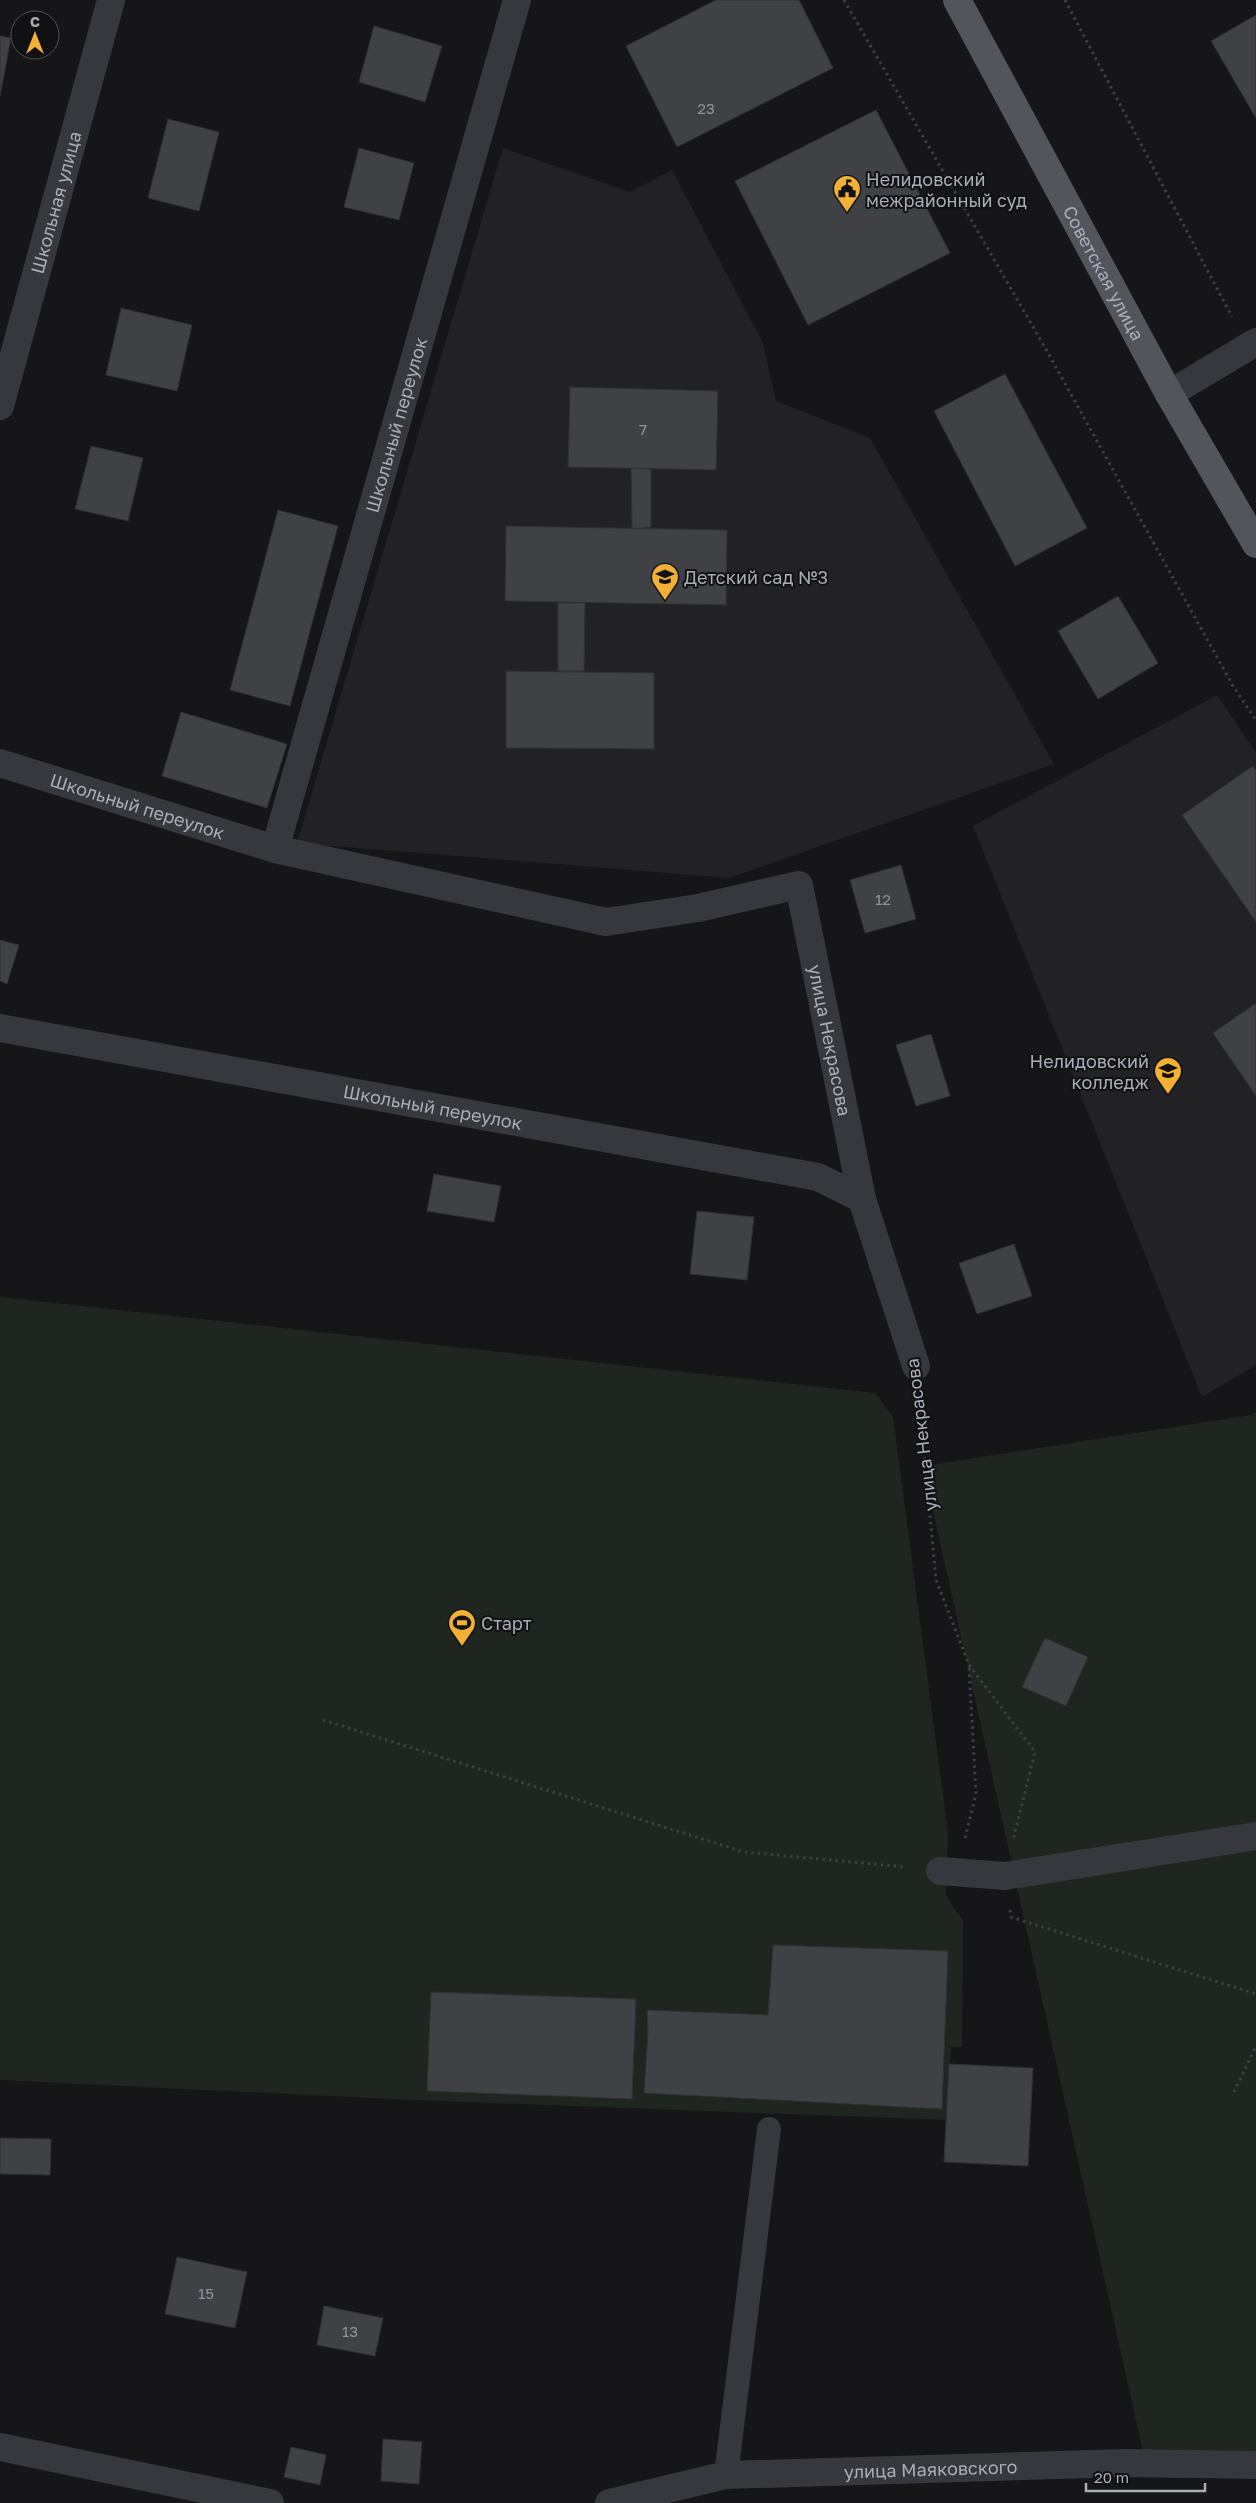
<svg xmlns="http://www.w3.org/2000/svg" width="1256" height="2503" font-family="'Golos Text',sans-serif">
  <rect width="100%" height="100%" fill="#161618"/>
  <g fill="#222225">
    <path d="M 503,148 L 630,192 L 672,170 L 763,343 L 776,401 L 870,438 L 1054,764 L 729,878 L 297,843 Z"/>
    <path d="M 1217,695 L 1256,753 L 1256,1365 L 1202,1397 L 973,826 Z"/>
  </g>
  <g fill="#1e261f">
    <path d="M 0,1297 L 875,1393 L 893,1417 L 948,1833 L 946,1896 L 963,1921 L 962,2047 L 951,2047 L 947,2120 L 412,2100 L 0,2080 Z"/>
    <path d="M 1256,1412 L 1256,2459 L 1146,2465 L 923,1466 L 1251,1415 Z"/>
  </g>
  <g fill="#404145" stroke="#303034">
    <path d="M 716,0 L 799,0 L 833,68 L 677,147 L 626,46 Z"/>
    <path d="M 1256,15 L 1256,118 L 1211,41 Z"/>
    <path d="M 374,26 L 442,46 L 425,102 L 359,82 Z"/>
    <path d="M 0,36 L 11,38 L 0,96 Z"/>
    <path d="M 876,110 L 950,253 L 808,325 L 735,181 Z"/>
    <path d="M 168,119 L 219,132 L 199,211 L 148,198 Z"/>
    <path d="M 359,148 L 414,163 L 399,220 L 344,207 Z"/>
    <path d="M 121,308 L 192,325 L 177,391 L 106,375 Z"/>
    <path d="M 1005,374 L 1087,528 L 1015,566 L 934,411 Z"/>
    <path d="M 570,387 L 718,391 L 716,470 L 568,467 Z"/>
    <path d="M 91,446 L 143,458 L 128,521 L 75,509 Z"/>
    <path d="M 631,468 L 651,469 L 651,527 L 632,529 Z"/>
    <path d="M 278,510 L 338,526 L 290,706 L 230,690 Z"/>
    <path d="M 506,526 L 727,530 L 726,605 L 505,601 Z"/>
    <path d="M 1118,596 L 1158,663 L 1098,699 L 1058,631 Z"/>
    <path d="M 558,603 L 585,603 L 584,671 L 558,671 Z"/>
    <path d="M 506,671 L 654,673 L 654,749 L 506,748 Z"/>
    <path d="M 181,712 L 287,744 L 267,808 L 162,776 Z"/>
    <path d="M 1253,766 L 1256,771 L 1256,922 L 1182,815 Z"/>
    <path d="M 901,865 L 916,919 L 865,933 L 850,880 Z"/>
    <path d="M 0,940 L 19,945 L 7,984 L 0,981 Z"/>
    <path d="M 1256,1003 L 1256,1096 L 1213,1033 Z"/>
    <path d="M 931,1034 L 950,1096 L 916,1106 L 896,1045 Z"/>
    <path d="M 434,1174 L 501,1186 L 494,1222 L 427,1211 Z"/>
    <path d="M 697,1211 L 754,1217 L 747,1280 L 690,1274 Z"/>
    <path d="M 1014,1244 L 1032,1296 L 977,1314 L 959,1263 Z"/>
    <path d="M 1045,1638 L 1088,1657 L 1066,1706 L 1022,1687 Z"/>
    <path d="M 773,1945 L 948,1951 L 942,2109 L 644,2093 L 648,2032 L 647,2010 L 768,2015 Z"/>
    <path d="M 431,1992 L 636,1999 L 632,2099 L 427,2091 Z"/>
    <path d="M 949,2064 L 1033,2068 L 1028,2166 L 944,2162 Z"/>
    <path d="M 0,2138 L 51,2139 L 50,2175 L 0,2174 Z"/>
    <path d="M 177,2257 L 247,2272 L 235,2328 L 165,2314 Z"/>
    <path d="M 324,2306 L 383,2318 L 375,2356 L 317,2345 Z"/>
    <path d="M 383,2439 L 422,2442 L 419,2484 L 381,2481 Z"/>
    <path d="M 291,2447 L 326,2455 L 320,2485 L 284,2477 Z"/>
  </g>
  <g fill="none" stroke-linecap="round" stroke-linejoin="round">
    <g stroke="#3d3f44" stroke-width="3" stroke-dasharray="2.5 4" stroke-linecap="butt">
      <path d="M 844,0 L 1047,351 L 1233,686 L 1256,720"/>
      <path d="M 1065,0 L 1232,317"/>
      <path d="M 919,1399 L 936,1580 L 969,1665 L 1035,1752 L 1013,1840"/>
      <path d="M 323,1720 L 744,1852 L 906,1867"/>
      <path d="M 965,1838 L 976,1794 L 969,1666"/>
      <path d="M 1010,1910 L 1011,1917 L 1256,1994"/>
      <path d="M 1234,2092 L 1256,2046"/>
    </g>
    <path stroke="#37383d" stroke-width="24" d="M 726,2475 L 769,2129"/>
    <g stroke="#37383d" stroke-width="28">
      <path d="M 1169,394 L 1256,342"/>
      <path id="s1" d="M 0,406 L 111,0"/>
      <path id="s2" d="M 0,763 L 275,849 L 606,922 L 698,908 L 799,885 L 862,1199 L 916,1366"/>
      <path id="s3" d="M 275,849 L 517,0"/>
      <path id="s4" d="M 0,1028 L 818,1177 L 862,1199"/>
      <path d="M 940,1871 L 1005,1876 L 1256,1836"/>
      <path d="M 0,2447 L 270,2503"/>
      <path id="s5" d="M 609,2503 L 726,2475 L 1126,2463 L 1256,2465"/>
    </g>
    <path stroke="#53555c" stroke-width="28" id="s6" d="M 957,0 L 1169,394 L 1256,544"/>
  </g>
  <defs>
    <symbol id="civic-pin" viewBox="-11 -11 22 30"><path d="M0 17L-7.5 6A9.5 9.5 0 1 1 7.5 6Z" fill="#f2b134" stroke="#111113"/><path d="M-.6-6.5H3V-4.5H.6V-3L4-1V1h2V6H-6V1h2V-1L-.6-3ZM-1.2 2.5V6h2.4V2.5Z" fill="#111"/></symbol>
    <symbol id="school-pin" viewBox="-11 -11 22 30"><path d="M0 17L-7.5 6A9.5 9.5 0 1 1 7.5 6Z" fill="#f2b134" stroke="#111113"/><path d="M0-5L7-2L0 1L-7-2ZM-4 1L0 2.5L4 1V4Q0 6-4 4Z" fill="#111"/></symbol>
    <symbol id="university-pin" viewBox="-11 -11 22 30"><path d="M0 17L-7.5 6A9.5 9.5 0 1 1 7.5 6Z" fill="#f2b134" stroke="#111113"/><path d="M0-5L7-2L0 1L-7-2ZM-4 1L0 2.5L4 1V4Q0 6-4 4Z" fill="#111"/></symbol>
    <symbol id="stadium-pin" viewBox="-11 -11 22 30"><path d="M0 17L-7.5 6A9.5 9.5 0 1 1 7.5 6Z" fill="#f2b134" stroke="#111113"/><path d="M0-5a6.5 5 0 1 0 0 10a6.5 5 0 1 0 0-10ZM-3.5-1.8h7v3.6h-7Z" fill="#111"/></symbol>
  </defs>
  <g fill-rule="evenodd">
    <use href="#civic-pin" x="831" y="173" width="32" height="43"/>
    <use href="#school-pin" x="649" y="561" width="32" height="43"/>
    <use href="#university-pin" x="1152" y="1055" width="32" height="43"/>
    <use href="#stadium-pin" x="446" y="1607" width="32" height="43"/>
  </g>
  <g text-anchor="middle" dominant-baseline="central" stroke-width="4" stroke-linejoin="round" paint-order="stroke">
    <g font-size="15" fill="#8e929b">
      <text x="706" y="108">23</text>
      <text x="643" y="429">7</text>
      <text x="883" y="899">12</text>
      <text x="206" y="2293">15</text>
      <text x="350" y="2331">13</text>
    </g>
    <g font-size="18" fill="#a8adb8" stroke="#111113" text-anchor="start">
      <text x="866" y="179">Нелидовский<tspan x="866" dy="21">межрайонный суд</tspan></text>
      <text x="684" y="577">Детский сад №3</text>
      <text x="1149" y="1061" text-anchor="end">Нелидовский<tspan x="1149" dy="21">колледж</tspan></text>
      <text x="481" y="1623">Старт</text>
    </g>
    <g font-size="18" fill="#a8adb8" stroke="#111113">
      <text stroke="none"><textPath href="#s1" startOffset="211">Школьная улица</textPath></text>
      <text stroke="none"><textPath href="#s6" startOffset="310">Советская улица</textPath></text>
      <text stroke="none"><textPath href="#s3" startOffset="441">Школьный переулок</textPath></text>
      <text stroke="none"><textPath href="#s2" startOffset="144">Школьный переулок</textPath></text>
      <text stroke="none"><textPath href="#s2" startOffset="982">улица Некрасова</textPath></text>
      <text stroke="none"><textPath href="#s4" startOffset="440">Школьный переулок</textPath></text>
      <text transform="translate(921 1435) rotate(-97)">улица Некрасова</text>
      <text stroke="none"><textPath href="#s5" startOffset="325">улица Маяковского</textPath></text>
    </g>
  </g>
  <g transform="translate(35 35)"><circle r="24" fill="#111113" stroke="#4d4f55"/>
  <path d="M0-4L9 19L0 12L-9 19Z" fill="#f2b134"/>
  <text y="-8" font-size="14" font-weight="bold" text-anchor="middle" fill="#a8adb8">С</text>
  </g>
  <path d="M1086 2483v8h119v-8" fill="none" stroke="#a8adb8" stroke-width="2.5"/>
  <text x="1094" y="2483" font-size="15" fill="#a8adb8" stroke="#111113" stroke-width="4" paint-order="stroke">20 m</text>
</svg>
